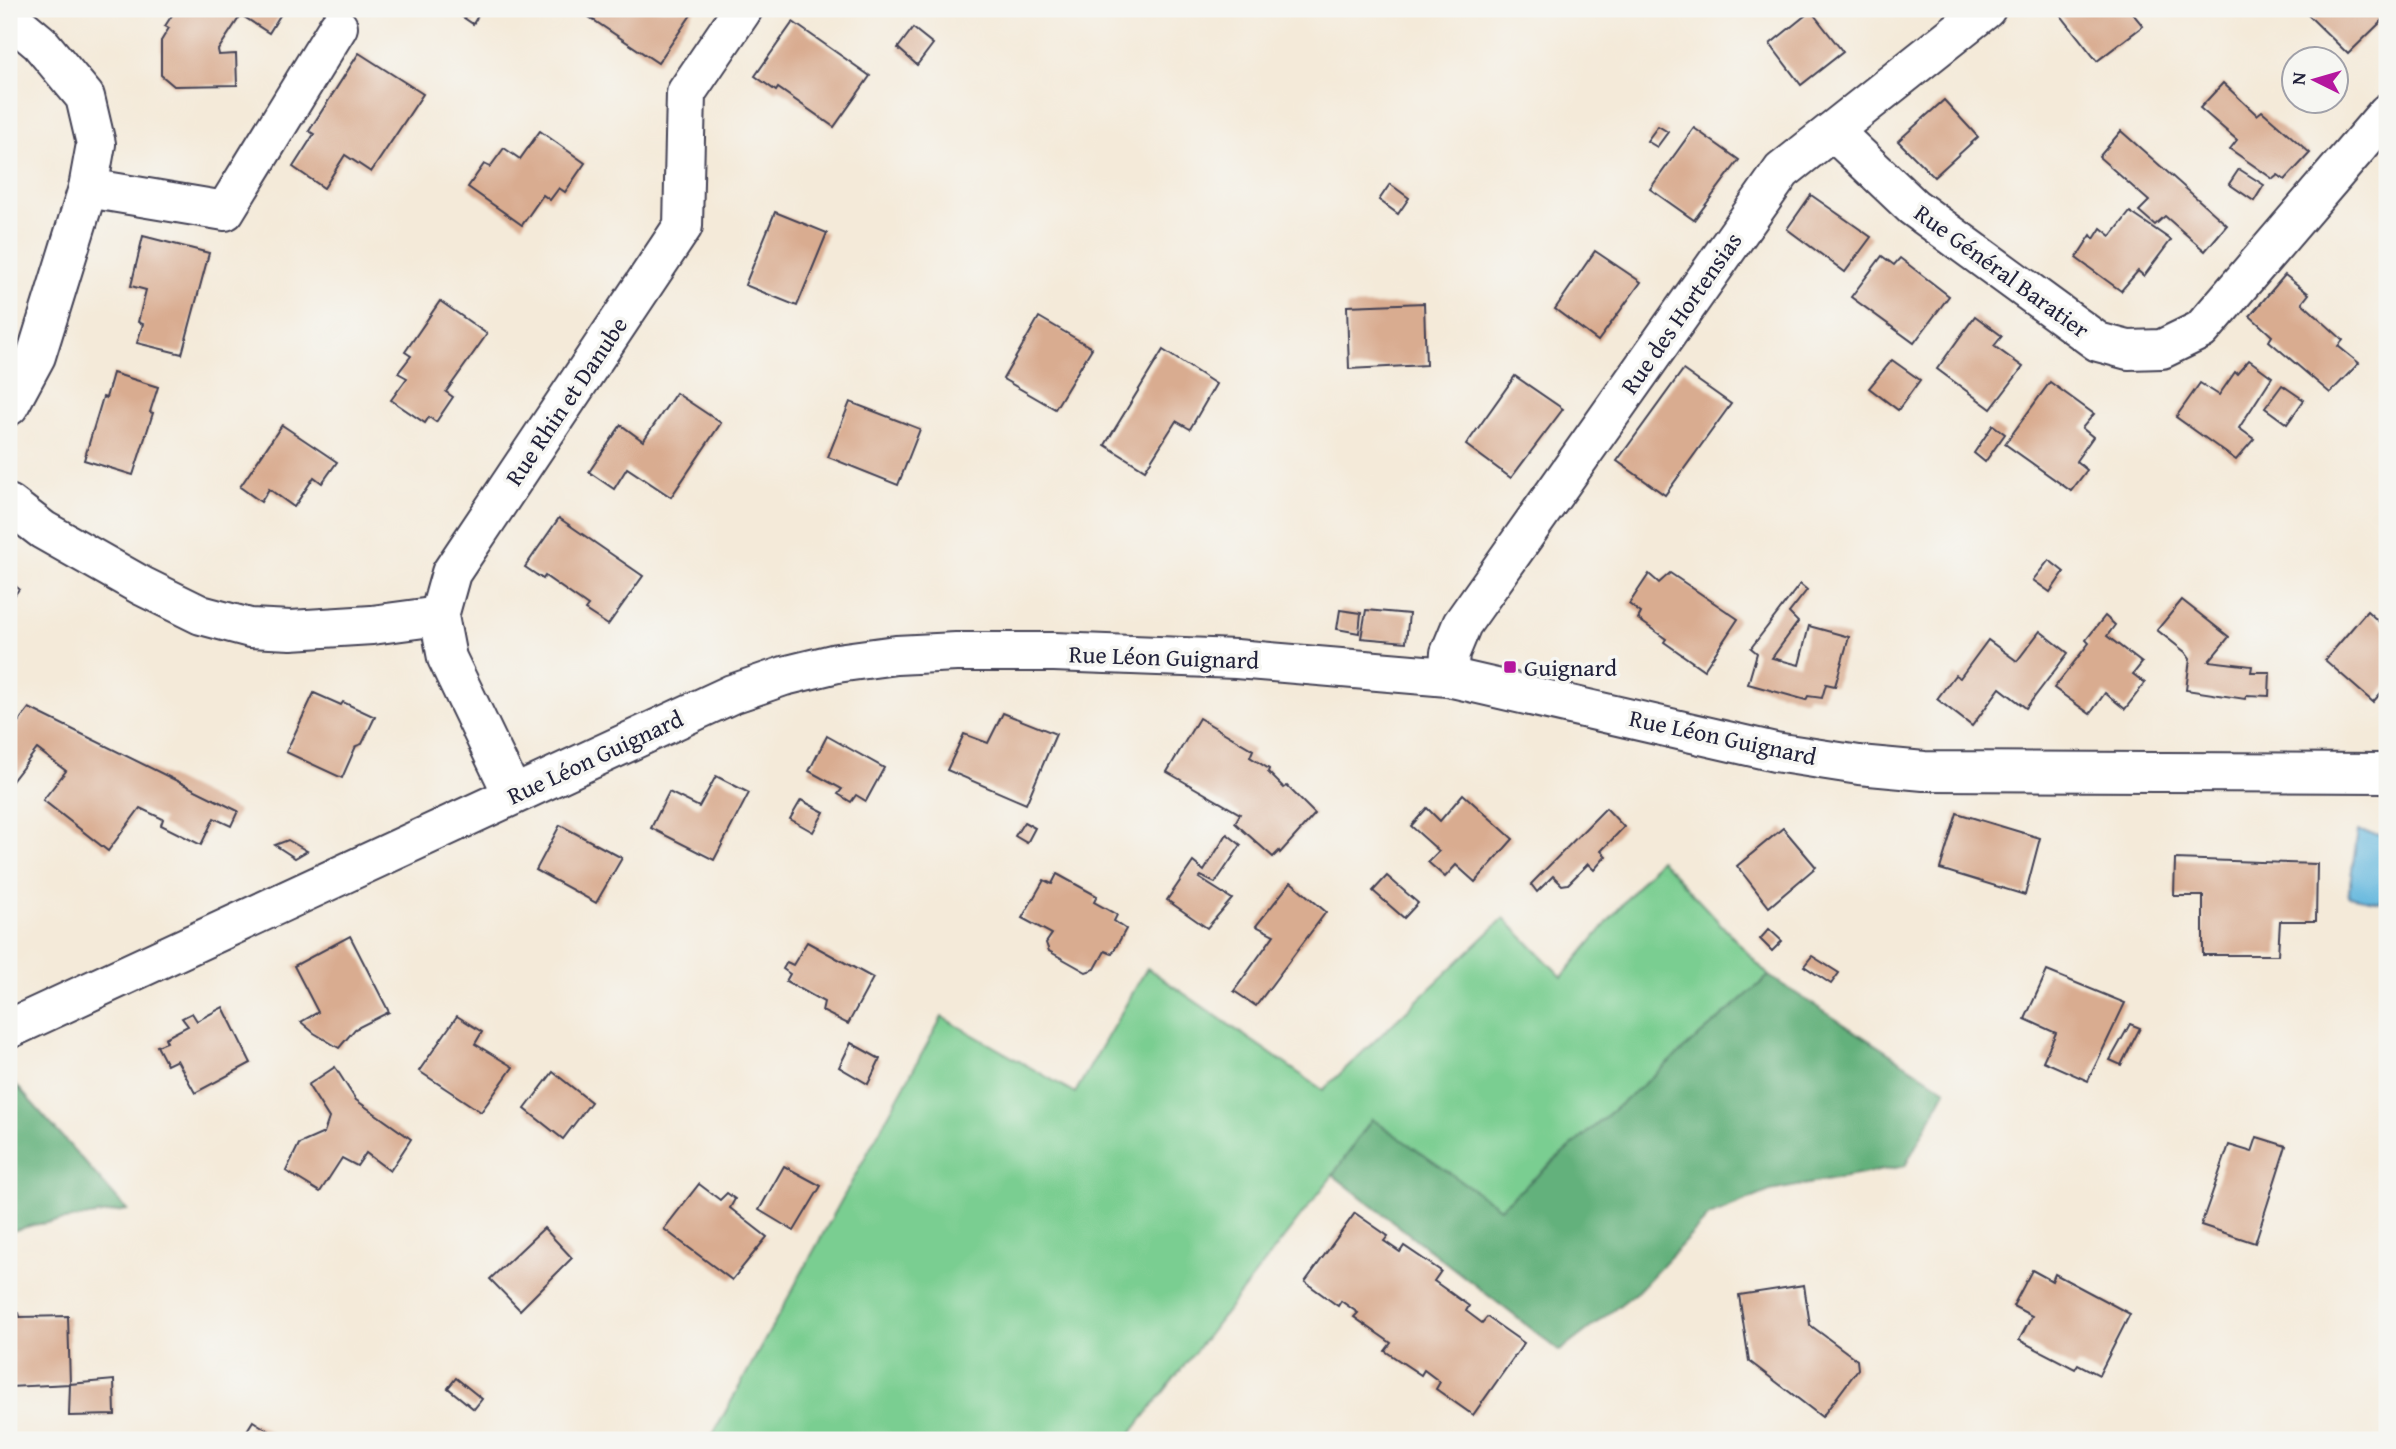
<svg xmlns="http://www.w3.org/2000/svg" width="2396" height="1449" font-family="'Gentium Book Plus',serif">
  <rect width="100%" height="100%" fill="#f6f6f2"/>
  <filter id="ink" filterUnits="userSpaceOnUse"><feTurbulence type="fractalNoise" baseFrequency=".0143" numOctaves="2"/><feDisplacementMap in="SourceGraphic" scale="14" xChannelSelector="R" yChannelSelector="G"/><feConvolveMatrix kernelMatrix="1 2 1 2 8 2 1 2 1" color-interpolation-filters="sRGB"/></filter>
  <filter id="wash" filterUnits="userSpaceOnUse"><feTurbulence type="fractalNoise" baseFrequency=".00686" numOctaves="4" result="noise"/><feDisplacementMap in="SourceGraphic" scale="28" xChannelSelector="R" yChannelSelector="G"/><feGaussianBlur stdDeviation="1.57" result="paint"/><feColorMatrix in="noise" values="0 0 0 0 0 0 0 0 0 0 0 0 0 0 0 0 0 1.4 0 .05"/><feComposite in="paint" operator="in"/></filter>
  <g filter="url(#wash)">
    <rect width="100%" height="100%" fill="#f4ead9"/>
    <path fill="#7ace91" stroke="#4e7866" stroke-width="2" d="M 1660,859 L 1769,976 L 1500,1208 L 1371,1120 L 1333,1175 L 1126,1440 L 710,1440 L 942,1017 L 1075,1093 L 1147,968 L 1323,1090 L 1504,918 L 1562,977 Z"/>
    <g fill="#63b17b" stroke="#426a5b" stroke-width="2">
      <path d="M 1769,976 L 1946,1090 L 1905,1166 L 1770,1191 L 1709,1216 L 1638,1291 L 1560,1351 L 1333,1175 L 1372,1119 L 1500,1208 Z"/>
      <path d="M 9,1077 L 127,1210 L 33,1225 L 9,1232 Z"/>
    </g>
    <path fill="#61b6dd" stroke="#426c8c" stroke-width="2" d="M 2358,831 L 2387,836 L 2387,858 L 2381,902 L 2348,896 Z"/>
    <g id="blocks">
      <g fill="#d9ac90">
        <path d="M 176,9 L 284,9 L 269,33 L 241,15 L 218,50 L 219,55 L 236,54 L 237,85 L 174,86 L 161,75 L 161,41 L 169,28 L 165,26 Z"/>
        <path d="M 451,9 L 482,9 L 473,24 Z"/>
        <path d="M 577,9 L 695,9 L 658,63 Z"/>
        <path d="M 2056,9 L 2129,9 L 2143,26 L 2097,61 Z"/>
        <path d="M 2302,9 L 2387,9 L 2387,16 L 2348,54 Z"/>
        <path d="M 1811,11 L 1843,52 L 1801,85 L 1770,44 Z"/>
        <path d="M 793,22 L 870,76 L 834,127 L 778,88 L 776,91 L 755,76 Z"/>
        <path d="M 913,28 L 933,44 L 917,65 L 898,48 Z"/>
        <path d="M 359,53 L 423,94 L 371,172 L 345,155 L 324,188 L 293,167 L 314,134 L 309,131 Z"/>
        <path d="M 2223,83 L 2257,115 L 2262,111 L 2310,153 L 2285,180 L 2278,175 L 2273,179 L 2230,149 L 2237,140 L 2200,108 Z"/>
        <path d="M 1944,100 L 1978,137 L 1934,177 L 1898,141 Z"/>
        <path d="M 1658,126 L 1668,132 L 1657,147 L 1647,141 Z"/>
        <path d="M 1694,128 L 1739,160 L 1694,220 L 1650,189 Z"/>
        <path d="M 540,131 L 585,163 L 565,192 L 559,188 L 550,200 L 543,195 L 522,225 L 468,187 L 484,164 L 490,167 L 504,148 L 520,159 Z"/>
        <path d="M 2121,131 L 2227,225 L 2205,251 L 2165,216 L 2155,225 L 2139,211 L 2149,201 L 2099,157 Z"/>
        <path d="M 2239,169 L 2264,185 L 2254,201 L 2229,184 Z"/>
        <path d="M 1390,184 L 1409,198 L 1398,214 L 1379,200 Z"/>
        <path d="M 1811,195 L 1871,237 L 1845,272 L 1787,229 Z"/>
        <path d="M 775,212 L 827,233 L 797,306 L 745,285 Z"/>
        <path d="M 2130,212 L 2171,240 L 2144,276 L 2138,271 L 2121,291 L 2076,258 L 2091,235 L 2094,239 L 2101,228 L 2111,236 Z"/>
        <path d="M 143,236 L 209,253 L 182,354 L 137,343 L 143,324 L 138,322 L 146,290 L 131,286 Z"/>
        <path d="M 1595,251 L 1641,282 L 1598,341 L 1555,309 Z"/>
        <path d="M 1882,256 L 1894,265 L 1900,258 L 1949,296 L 1914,343 L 1851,297 Z"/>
        <path d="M 2285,275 L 2309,294 L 2302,303 L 2343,340 L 2338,346 L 2359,363 L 2330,393 L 2269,341 L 2272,336 L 2250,316 Z"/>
        <path d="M 440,301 L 487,334 L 446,392 L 453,397 L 436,422 L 429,417 L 425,423 L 391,400 L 407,378 L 398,373 L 411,356 L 405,352 Z"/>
        <path d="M 1424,303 L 1426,365 L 1349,369 L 1347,306 Z"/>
        <path d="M 1975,316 L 2002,336 L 1994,346 L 2023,367 L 1991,409 L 1937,369 Z"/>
        <path d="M 1039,317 L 1092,348 L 1055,409 L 1003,379 Z"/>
        <path d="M 1163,350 L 1216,384 L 1190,429 L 1176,421 L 1145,470 L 1105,445 Z"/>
        <path d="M 1892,360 L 1920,380 L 1898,410 L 1869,388 Z"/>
        <path d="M 2249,360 L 2272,377 L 2239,428 L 2254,439 L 2236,460 L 2176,417 L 2200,383 L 2219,395 L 2235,372 L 2237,374 Z"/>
        <path d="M 1683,370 L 1731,404 L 1665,495 L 1617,461 Z"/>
        <path d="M 113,373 L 158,387 L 150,412 L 153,413 L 133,475 L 84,460 L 103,397 L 106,398 Z"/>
        <path d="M 1515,376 L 1563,409 L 1511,478 L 1466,445 Z"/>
        <path d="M 2050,382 L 2094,414 L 2082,428 L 2093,437 L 2076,461 L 2087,470 L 2071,491 L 2005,444 Z"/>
        <path d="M 2282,385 L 2304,400 L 2287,424 L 2265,408 Z"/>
        <path d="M 676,393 L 721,423 L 671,497 L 627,468 L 614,489 L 589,472 L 621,425 L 643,441 Z"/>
        <path d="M 850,402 L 920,429 L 898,485 L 828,457 Z"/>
        <path d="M 282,425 L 337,462 L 322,483 L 314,477 L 294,507 L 269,489 L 261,502 L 240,487 Z"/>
        <path d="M 1993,425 L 2005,434 L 1985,462 L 1974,453 Z"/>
        <path d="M 559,518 L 643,576 L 608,625 L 585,610 L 588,606 L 545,576 L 543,579 L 525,567 Z"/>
        <path d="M 2049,560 L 2064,572 L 2050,592 L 2033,580 Z"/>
        <path d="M 1670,573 L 1738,619 L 1704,670 L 1664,642 L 1666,639 L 1638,619 L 1641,613 L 1629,604 L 1649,574 L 1659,583 Z"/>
        <path d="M 9,581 L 19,589 L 9,603 Z"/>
        <path d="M 1800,584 L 1807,590 L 1789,613 L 1798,622 L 1772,658 L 1799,665 L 1809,626 L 1849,637 L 1835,686 L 1826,684 L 1822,698 L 1808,696 L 1806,700 L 1748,684 L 1757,653 L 1751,648 Z"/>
        <path d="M 2182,600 L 2229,637 L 2209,661 L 2252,666 L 2251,672 L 2270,672 L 2269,696 L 2247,695 L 2245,699 L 2186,690 L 2190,659 L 2185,652 L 2157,630 Z"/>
        <path d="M 1340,610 L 1361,613 L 1359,633 L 1337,629 Z"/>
        <path d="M 1366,610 L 1409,614 L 1406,642 L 1361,638 Z"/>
        <path d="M 2367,611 L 2387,629 L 2387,686 L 2373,702 L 2325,660 Z"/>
        <path d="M 2105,616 L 2115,625 L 2107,636 L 2142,663 L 2133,674 L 2145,683 L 2125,709 L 2105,693 L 2090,714 L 2054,688 L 2089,643 L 2086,640 Z"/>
        <path d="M 2040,631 L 2068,653 L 2026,708 L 2000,688 L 1972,726 L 1937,699 L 1955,675 L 1960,678 L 1988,640 L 2017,661 Z"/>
        <path d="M 314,693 L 341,705 L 343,702 L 375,717 L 362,744 L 356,746 L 342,778 L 286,752 Z"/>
        <path d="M 29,708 L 238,811 L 231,826 L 214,818 L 201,845 L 161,825 L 163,819 L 140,808 L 108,851 L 43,800 L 66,771 L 37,749 L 9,785 L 9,734 Z"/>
        <path d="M 1003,713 L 1056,734 L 1026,804 L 947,770 L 964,734 L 988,743 Z"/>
        <path d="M 1199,718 L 1253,750 L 1250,757 L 1269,769 L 1268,772 L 1284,788 L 1287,786 L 1315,814 L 1280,853 L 1279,851 L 1273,857 L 1235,823 L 1240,814 L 1167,772 Z"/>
        <path d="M 827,736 L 884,768 L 866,801 L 856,795 L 851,802 L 838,794 L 842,789 L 809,771 Z"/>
        <path d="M 716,776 L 749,793 L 714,860 L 651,828 L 669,792 L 699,807 Z"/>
        <path d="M 1463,794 L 1513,839 L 1475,882 L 1456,865 L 1445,877 L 1428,862 L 1439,851 L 1411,826 L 1427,808 L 1440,821 Z"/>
        <path d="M 801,800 L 824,812 L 813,832 L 790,819 Z"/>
        <path d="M 1606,808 L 1624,827 L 1601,851 L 1606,856 L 1594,870 L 1588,864 L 1568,884 L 1562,885 L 1553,876 L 1537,892 L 1531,884 Z"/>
        <path d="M 1957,813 L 2040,838 L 2025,895 L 1940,869 Z"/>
        <path d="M 1024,822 L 1035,828 L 1027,843 L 1015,836 Z"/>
        <path d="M 560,825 L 622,858 L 596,903 L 536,870 Z"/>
        <path d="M 1783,828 L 1816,867 L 1769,907 L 1737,866 Z"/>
        <path d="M 1227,834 L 1241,845 L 1215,883 L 1201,876 L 1199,878 L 1232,899 L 1207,928 L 1167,900 L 1193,862 L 1204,871 Z"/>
        <path d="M 288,840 L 307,851 L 295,858 L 275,845 Z"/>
        <path d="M 2175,859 L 2317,864 L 2316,921 L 2280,921 L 2278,955 L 2203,955 L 2203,896 L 2174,896 Z"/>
        <path d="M 1057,874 L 1097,896 L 1094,902 L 1117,915 L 1114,921 L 1126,929 L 1112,954 L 1105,951 L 1095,969 L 1086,972 L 1049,951 L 1046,943 L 1052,934 L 1022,918 L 1044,880 L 1052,884 Z"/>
        <path d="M 1387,876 L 1418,903 L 1404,918 L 1373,891 Z"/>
        <path d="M 1291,882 L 1326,912 L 1256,1006 L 1234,991 L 1274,935 L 1256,926 Z"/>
        <path d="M 1769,929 L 1782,941 L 1772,951 L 1760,939 Z"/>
        <path d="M 350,936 L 389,1012 L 355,1029 L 339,1048 L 314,1033 L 301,1022 L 318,1012 L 294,966 Z"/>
        <path d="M 807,942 L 873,978 L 848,1024 L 822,1011 L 824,1002 L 786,981 L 790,974 L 783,969 L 787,962 L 793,965 Z"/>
        <path d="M 1812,956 L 1839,973 L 1831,984 L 1804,966 Z"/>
        <path d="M 2047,971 L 2125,1003 L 2088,1081 L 2043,1061 L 2056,1033 L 2025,1019 Z"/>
        <path d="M 223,1007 L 251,1063 L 195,1093 L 177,1060 L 167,1065 L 157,1046 L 167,1042 L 165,1038 L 188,1026 L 182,1018 L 192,1013 L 197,1021 Z"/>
        <path d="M 457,1016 L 482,1032 L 475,1044 L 513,1067 L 481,1112 L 419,1071 Z"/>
        <path d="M 2130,1024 L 2140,1028 L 2121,1065 L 2110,1060 Z"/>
        <path d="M 851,1043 L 880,1059 L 868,1084 L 839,1067 Z"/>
        <path d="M 335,1067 L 356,1100 L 411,1139 L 390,1171 L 366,1153 L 357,1166 L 342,1158 L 320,1192 L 286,1171 L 299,1144 L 324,1133 L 329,1118 L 308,1085 Z"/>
        <path d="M 553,1072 L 591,1102 L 563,1139 L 525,1109 Z"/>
        <path d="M 2257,1137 L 2286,1146 L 2255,1243 L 2201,1225 L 2229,1145 L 2252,1152 Z"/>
        <path d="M 784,1166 L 821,1186 L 794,1231 L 759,1210 Z"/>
        <path d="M 699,1184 L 720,1200 L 727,1193 L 735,1199 L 730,1208 L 767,1237 L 732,1280 L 664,1229 Z"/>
        <path d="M 1355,1213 L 1388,1236 L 1384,1241 L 1400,1252 L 1404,1246 L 1441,1271 L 1434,1281 L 1469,1306 L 1466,1311 L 1482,1323 L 1487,1317 L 1524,1343 L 1473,1415 L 1436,1389 L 1440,1382 L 1424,1370 L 1421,1375 L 1385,1351 L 1391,1343 L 1354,1317 L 1358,1313 L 1341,1301 L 1338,1306 L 1305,1282 Z"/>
        <path d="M 544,1228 L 572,1258 L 520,1310 L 490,1279 Z"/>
        <path d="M 2032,1270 L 2052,1281 L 2055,1274 L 2130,1314 L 2099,1375 L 2078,1364 L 2075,1369 L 2019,1340 L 2032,1316 L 2013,1306 Z"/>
        <path d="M 1804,1285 L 1810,1325 L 1857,1360 L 1858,1369 L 1822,1417 L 1749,1361 L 1739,1295 Z"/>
        <path d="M 9,1313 L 19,1313 L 20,1317 L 68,1316 L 70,1384 L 9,1387 Z"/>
        <path d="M 456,1378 L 482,1399 L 474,1409 L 448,1388 Z"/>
        <path d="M 114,1380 L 115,1415 L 69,1416 L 70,1384 Z"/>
        <path d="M 253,1421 L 283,1440 L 241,1440 Z"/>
      </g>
    </g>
  </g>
  <g filter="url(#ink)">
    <use href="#blocks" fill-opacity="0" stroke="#424053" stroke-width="2"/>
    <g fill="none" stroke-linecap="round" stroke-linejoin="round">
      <defs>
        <g id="minor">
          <path d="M 9,17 L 40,43 L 85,97 L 96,144 L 88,188 L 36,356 L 9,406"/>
          <path d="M 1833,131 L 1913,207 L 2098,342 L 2128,350 L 2162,349 L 2201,330 L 2387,113"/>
          <path d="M 88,188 L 225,211 L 338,27"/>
          <path d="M 9,504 L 43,530 L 142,586 L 201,615 L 250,628 L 291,630 L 372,625 L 439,616"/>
          <path d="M 1448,677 L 1450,653 L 1462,624 L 1782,171 L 1986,9"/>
          <path d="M 513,795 L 447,658 L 439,616 L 451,573 L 683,226 L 686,93 L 743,9"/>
          <path d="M 9,1029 L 732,694 L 784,676 L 837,663 L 896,655 L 956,652 L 1054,652 L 1236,659 L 1448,677 L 1775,752 L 1859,765 L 1924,771 L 2387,773"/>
        </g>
      </defs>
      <use href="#minor" stroke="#424053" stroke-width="42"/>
      <use href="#minor" stroke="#fff" stroke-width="38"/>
    </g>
  </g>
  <rect fill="#b5179e" stroke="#f6f6f2" stroke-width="2.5" x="1503" y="660" width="14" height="14" rx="3.5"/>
  <g text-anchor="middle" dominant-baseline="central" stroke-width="7" stroke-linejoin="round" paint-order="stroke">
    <g font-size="24" fill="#22223b" stroke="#f6f6f2">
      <text transform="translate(2002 271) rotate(36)">Rue Général Baratier</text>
      <text transform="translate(1681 313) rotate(-55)">Rue des Hortensias</text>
      <text transform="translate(566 401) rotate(-56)">Rue Rhin et Danube</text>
      <text transform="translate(1164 657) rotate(2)">Rue Léon Guignard</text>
      <text transform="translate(1723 737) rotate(12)">Rue Léon Guignard</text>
      <text transform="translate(595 757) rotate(-25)">Rue Léon Guignard</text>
    </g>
    <g font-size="24" fill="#22223b" stroke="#f6f6f2" text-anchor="start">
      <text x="1524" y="667">Guignard</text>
    </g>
  </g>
  <rect width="2396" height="1449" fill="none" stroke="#f6f6f2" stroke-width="35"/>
  <g transform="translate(2315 80) rotate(275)"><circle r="33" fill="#f6f6f2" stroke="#a1a1a9" stroke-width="2"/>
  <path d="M0-5L12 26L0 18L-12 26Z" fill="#b5179e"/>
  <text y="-10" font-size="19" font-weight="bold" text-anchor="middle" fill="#22223b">N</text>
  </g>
</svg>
